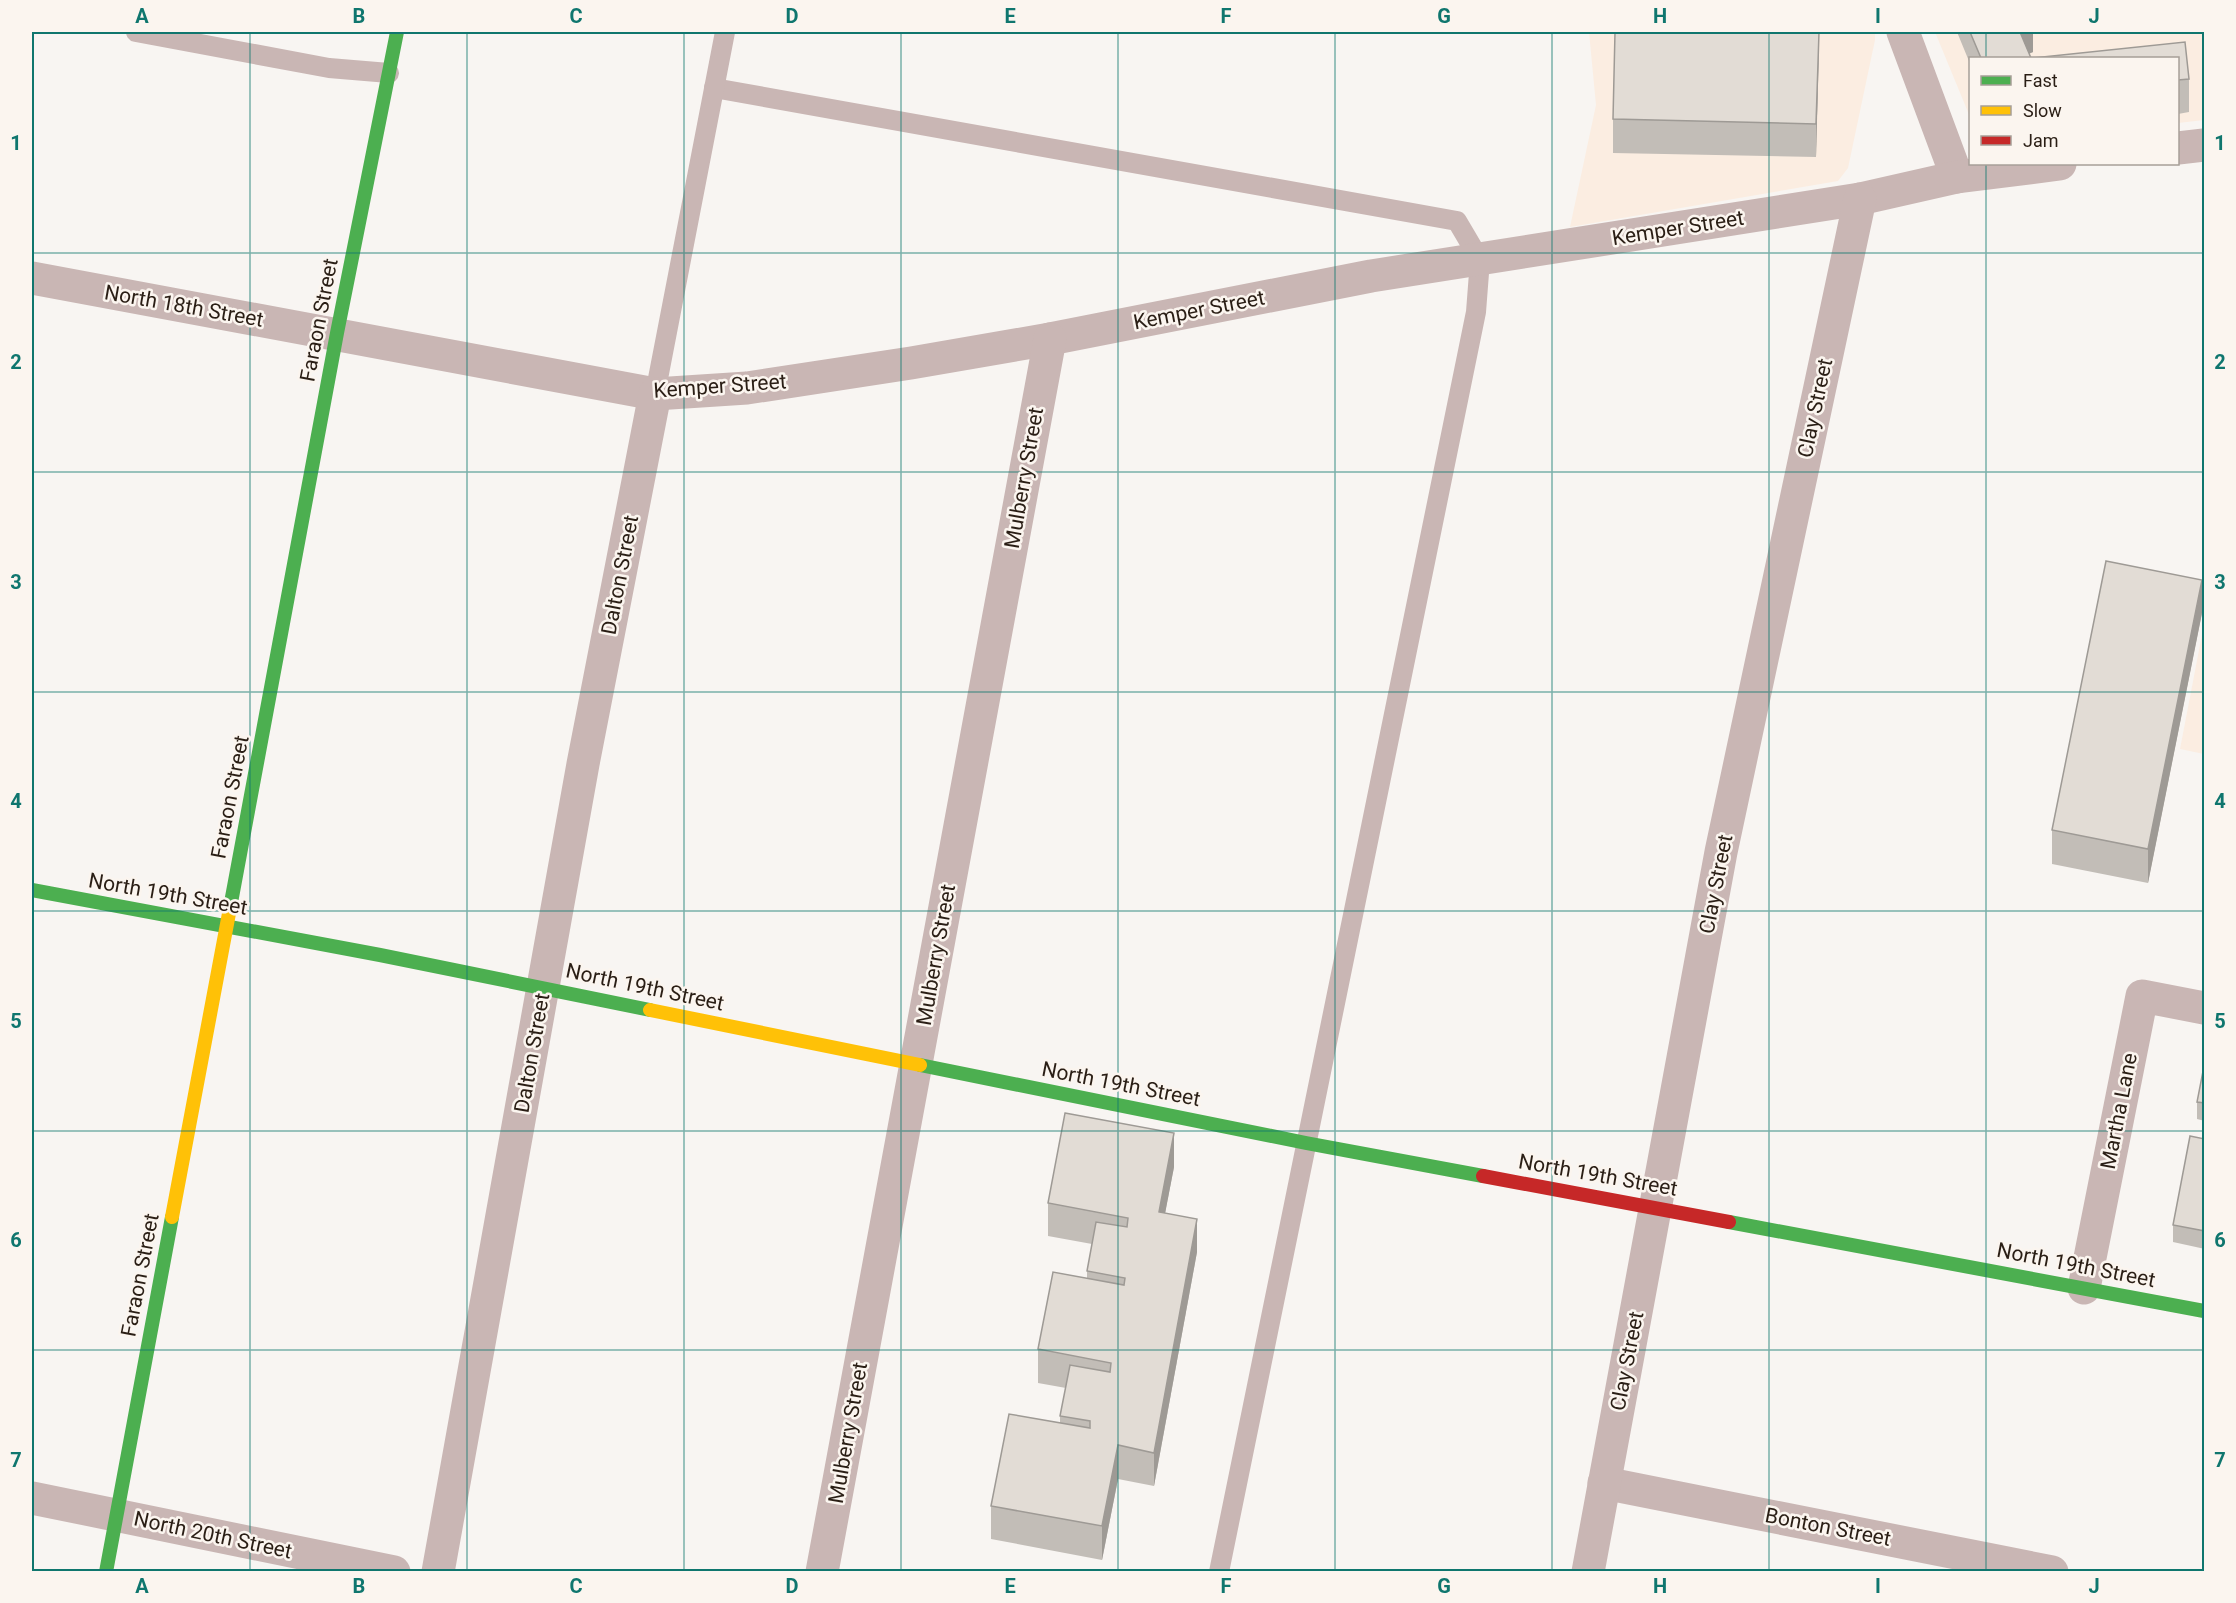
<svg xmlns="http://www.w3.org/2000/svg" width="2236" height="1603" font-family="Roboto,sans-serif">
  <rect width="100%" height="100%" fill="#f8f5f2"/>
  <g fill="#fbede1">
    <path d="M 1589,32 L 1875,32 L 1875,40 L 1848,168 L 1838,181 L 1570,227 L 1596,105 Z"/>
    <path d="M 1935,32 L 2204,32 L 2204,120 L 2178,123 L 2178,58 L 1970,58 L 1970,117 Z"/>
    <path d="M 2204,624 L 2204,754 L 2180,749 Z"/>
  </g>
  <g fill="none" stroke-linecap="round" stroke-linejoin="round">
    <g stroke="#c9b6b4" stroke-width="20">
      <path d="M 136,32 L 329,68 L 389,73"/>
      <path d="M 714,88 L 1457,221 L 1480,260 L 1476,312 L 1219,1572"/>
      <path d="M 655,394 L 725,32"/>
    </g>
    <g stroke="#c9b6b4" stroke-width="33">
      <path d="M 1903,32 L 1957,177"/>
      <path d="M 2178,148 L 2204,145"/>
      <path d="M 32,278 L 655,394 L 747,388 L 911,363 L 1050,339 L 1371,276 L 1860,199 L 1957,177 L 2060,164"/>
      <path d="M 2084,1288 L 2142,996 L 2204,1008"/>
      <path d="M 1604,1483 L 2052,1572"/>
      <path d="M 32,1498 L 394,1572"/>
      <path d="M 438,1572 L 583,764 L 655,394"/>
      <path d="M 822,1572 L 1050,339"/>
      <path d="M 1588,1572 L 1721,852 L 1860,199"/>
    </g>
    <g stroke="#4caf50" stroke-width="14">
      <path d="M 32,890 L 380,955 L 650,1010"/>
      <path d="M 230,908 L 337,333 L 397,32"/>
      <path d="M 920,1065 L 1306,1143 L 1483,1176"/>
      <path d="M 1729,1222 L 2204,1311"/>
      <path d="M 106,1572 L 172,1217"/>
    </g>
    <g stroke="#ffc107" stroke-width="14">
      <path d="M 650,1010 L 920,1065"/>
      <path d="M 172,1217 L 230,908"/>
    </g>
    <path stroke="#c62828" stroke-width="14" d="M 1483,1176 L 1729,1222"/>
  </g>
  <g fill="#c2bdb7">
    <path d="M 1819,32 L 1816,157 L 1613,153 L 1613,119 Z"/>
    <path d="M 1957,32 L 2033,32 L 2033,52 L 2029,54 L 2031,58 L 1971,58 L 1971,66 Z"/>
    <path d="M 2178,58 L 2189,79 L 2189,112 L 2178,114 Z"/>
    <path d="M 2202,613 L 2148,883 L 2052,864 L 2052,830 Z"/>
    <path d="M 2205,1061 L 2205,1121 L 2197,1119 L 2197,1102 Z"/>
    <path d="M 2205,1139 L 2205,1249 L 2173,1242 L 2173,1225 Z"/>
    <path d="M 1174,1167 L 1165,1213 L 1197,1252 L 1154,1486 L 1118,1479 L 1102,1560 L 991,1539 L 991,1506 L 1060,1423 L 1060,1416 L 1066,1388 L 1038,1383 L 1038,1349 L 1087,1278 L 1087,1271 L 1092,1244 L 1048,1236 L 1048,1203 Z"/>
  </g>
  <g fill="#9e9a95">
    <path d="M 1819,32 L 1819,47 L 1816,157 L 1816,124 Z"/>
    <path d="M 2017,32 L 2033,32 L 2033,52 L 2017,58 Z"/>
    <path d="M 2202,580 L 2202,613 L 2148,883 L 2148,849 Z"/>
    <path d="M 1174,1133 L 1174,1167 L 1159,1245 L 1159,1212 Z"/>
    <path d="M 1197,1219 L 1197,1252 L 1154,1486 L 1154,1453 Z"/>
    <path d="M 1118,1445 L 1118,1479 L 1102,1560 L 1102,1526 Z"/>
  </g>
  <g fill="#e2dcd5" stroke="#9e9a95" stroke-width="1.5">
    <path d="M 1615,32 L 1819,32 L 1816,124 L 1613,119 Z"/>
    <path d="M 1970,32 L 2020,32 L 2031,58 L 1981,58 Z"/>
    <path d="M 2185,42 L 2189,79 L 2178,80 L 2178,58 L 2033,58 Z"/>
    <path d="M 2106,561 L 2202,580 L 2148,849 L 2052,830 Z"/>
    <path d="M 2205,1061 L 2205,1103 L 2197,1102 Z"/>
    <path d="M 1065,1113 L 1174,1133 L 1159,1212 L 1197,1219 L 1154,1453 L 1118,1445 L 1102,1526 L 991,1506 L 1009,1414 L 1090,1428 L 1090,1421 L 1060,1416 L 1070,1365 L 1110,1372 L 1111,1363 L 1038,1349 L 1053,1272 L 1124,1285 L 1125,1278 L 1087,1271 L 1096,1222 L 1127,1227 L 1128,1218 L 1048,1203 Z"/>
    <path d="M 2190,1136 L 2205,1139 L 2205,1231 L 2173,1225 Z"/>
  </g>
  <path fill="none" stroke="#0f766e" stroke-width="1.5" stroke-opacity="0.55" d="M 250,32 L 250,1572M 467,32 L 467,1572M 684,32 L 684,1572M 901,32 L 901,1572M 1118,32 L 1118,1572M 1335,32 L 1335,1572M 1552,32 L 1552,1572M 1769,32 L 1769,1572M 1986,32 L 1986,58M 1986,164 L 1986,1572M 32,253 L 2204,253M 32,472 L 2204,472M 32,692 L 2204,692M 32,911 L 2204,911M 32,1131 L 2204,1131M 32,1350 L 2204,1350"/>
  <g text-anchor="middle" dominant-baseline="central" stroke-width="5" stroke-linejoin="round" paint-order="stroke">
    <g font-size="21" fill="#2a1e15" stroke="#fbf5ef">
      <text transform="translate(1678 228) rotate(-9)">Kemper Street</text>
      <text transform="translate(184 306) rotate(10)">North 18th Street</text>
      <text transform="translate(1199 310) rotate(-11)">Kemper Street</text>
      <text transform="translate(319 320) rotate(-79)">Faraon Street</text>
      <text transform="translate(720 386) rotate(-4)">Kemper Street</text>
      <text transform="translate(1815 408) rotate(-78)">Clay Street</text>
      <text transform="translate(1024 478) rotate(-80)">Mulberry Street</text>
      <text transform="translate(620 575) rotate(-79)">Dalton Street</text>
      <text transform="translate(230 797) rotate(-79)">Faraon Street</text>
      <text transform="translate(1716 884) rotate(-79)">Clay Street</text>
      <text transform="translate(168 894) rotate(10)">North 19th Street</text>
      <text transform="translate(936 955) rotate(-80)">Mulberry Street</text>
      <text transform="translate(645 987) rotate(12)">North 19th Street</text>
      <text transform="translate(532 1053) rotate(-80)">Dalton Street</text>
      <text transform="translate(1121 1084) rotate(11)">North 19th Street</text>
      <text transform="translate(2119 1111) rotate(-79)">Martha Lane</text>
      <text transform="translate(1598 1175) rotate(10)">North 19th Street</text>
      <text transform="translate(2076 1265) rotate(11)">North 19th Street</text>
      <text transform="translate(140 1275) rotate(-79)">Faraon Street</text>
      <text transform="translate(1627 1361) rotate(-79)">Clay Street</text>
      <text transform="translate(848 1433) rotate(-80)">Mulberry Street</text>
      <text transform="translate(1828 1527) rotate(11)">Bonton Street</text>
      <text transform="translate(213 1535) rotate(12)">North 20th Street</text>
    </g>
  </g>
  <rect width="2236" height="1603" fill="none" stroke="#fbf5ef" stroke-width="66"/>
  <rect x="1969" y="57" width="210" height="108" fill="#fbf5ef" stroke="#a79f98" stroke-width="1.5"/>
  <rect x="1981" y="76" width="30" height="9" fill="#4caf50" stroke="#a79f98" stroke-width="1.5"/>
  <text x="2023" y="87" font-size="18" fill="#2a1e15">Fast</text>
  <rect x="1981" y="106" width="30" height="9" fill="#ffc107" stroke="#a79f98" stroke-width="1.5"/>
  <text x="2023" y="117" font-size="18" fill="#2a1e15">Slow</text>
  <rect x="1981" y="136" width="30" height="9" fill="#c62828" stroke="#a79f98" stroke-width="1.5"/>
  <text x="2023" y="147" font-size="18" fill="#2a1e15">Jam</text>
  <rect x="33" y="33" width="2170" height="1537" fill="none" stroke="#0f766e" stroke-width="2"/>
  <g font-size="20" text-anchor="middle" font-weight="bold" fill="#0f766e">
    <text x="142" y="23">A</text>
    <text x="359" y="23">B</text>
    <text x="576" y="23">C</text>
    <text x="792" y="23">D</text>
    <text x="1010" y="23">E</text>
    <text x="1226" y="23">F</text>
    <text x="1444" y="23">G</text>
    <text x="1660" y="23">H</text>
    <text x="1878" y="23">I</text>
    <text x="2094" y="23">J</text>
    <text x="16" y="150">1</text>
    <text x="2220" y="150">1</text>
    <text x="16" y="369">2</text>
    <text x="2220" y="369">2</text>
    <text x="16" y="589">3</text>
    <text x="2220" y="589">3</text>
    <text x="16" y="808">4</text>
    <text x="2220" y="808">4</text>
    <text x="16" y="1028">5</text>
    <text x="2220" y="1028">5</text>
    <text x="16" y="1247">6</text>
    <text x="2220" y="1247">6</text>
    <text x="16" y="1467">7</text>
    <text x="2220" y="1467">7</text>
    <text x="142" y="1593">A</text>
    <text x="359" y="1593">B</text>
    <text x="576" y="1593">C</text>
    <text x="792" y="1593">D</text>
    <text x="1010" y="1593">E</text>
    <text x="1226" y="1593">F</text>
    <text x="1444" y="1593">G</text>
    <text x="1660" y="1593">H</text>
    <text x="1878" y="1593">I</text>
    <text x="2094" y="1593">J</text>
  </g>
</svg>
